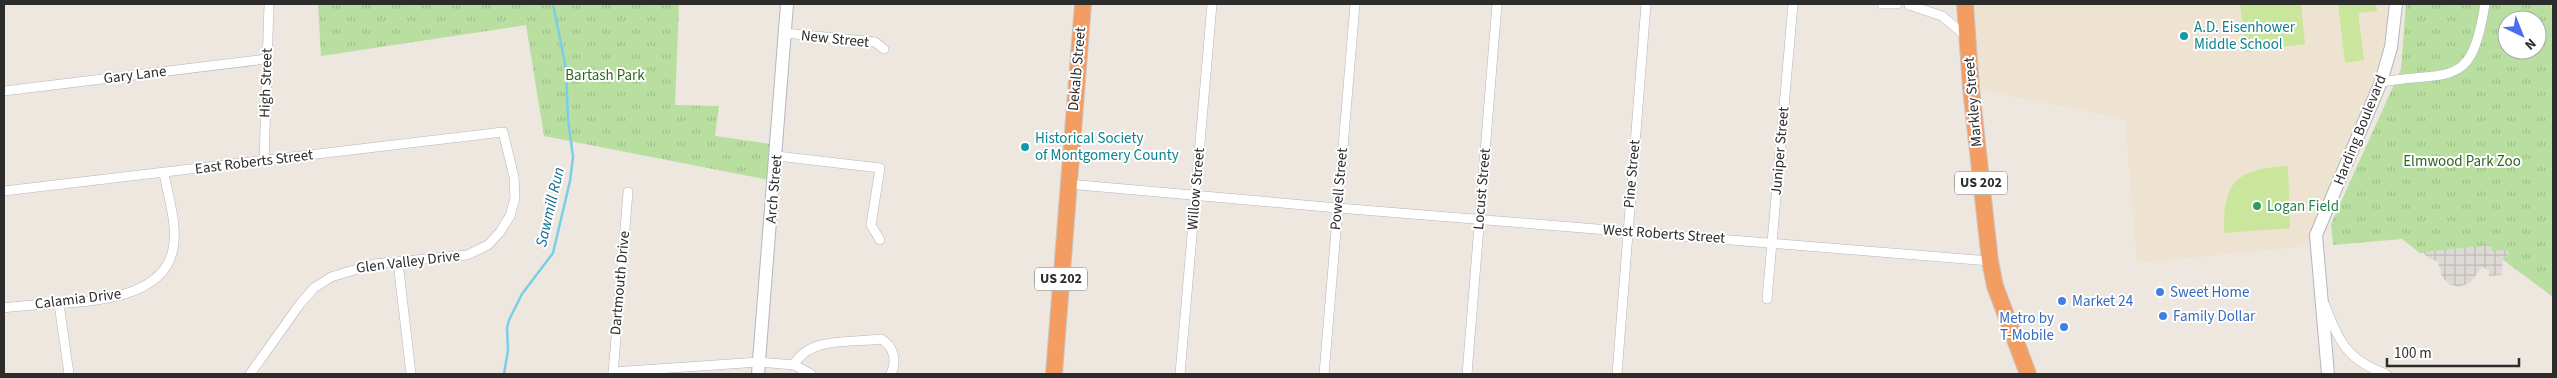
<svg xmlns="http://www.w3.org/2000/svg" width="2557" height="378" font-family="'Source Sans 3',sans-serif">
  <defs>
    <pattern id="park-tufts" width="24" height="20" patternUnits="userSpaceOnUse" patternTransform="scale(1.25)"><rect width="24" height="20" fill="#b8dfa0"/><path d="M3 7l-1-3M5 7V3M7 7l1-3M15 17l-1-3M17 17v-4M19 17l1-3" fill="none" stroke="#9ec08a"/></pattern>
    <pattern id="plaza-grid" width="8" height="8" patternUnits="userSpaceOnUse" patternTransform="scale(1.25)"><rect width="8" height="8" fill="#dddad6"/><path d="M0 4h8M4 0v8" fill="none" stroke="#bebbb8"/></pattern>
  </defs>
  <rect width="100%" height="100%" fill="#ede7e0"/>
  <path fill="#ede3d0" d="M 1962,4 L 2396,4 L 2391,47 L 2317,245 L 2137,263 L 2125,119 L 1971,88 Z"/>
  <g fill="url(#park-tufts)" fill-rule="evenodd">
    <path d="M 318,4 L 679,4 L 675,105 L 719,106 L 715,136 L 777,145 L 774,181 L 544,136 L 526,25 L 321,56 Z"/>
    <path d="M 2406,4 L 2550,4 L 2553,11 L 2553,297 L 2491,251 L 2420,253 L 2402,239 L 2333,245 L 2331,224 L 2401,69 ZM 2507,20 L 2537,20 L 2537,50 L 2507,50 Z"/>
  </g>
  <g fill="#c9e69c">
    <path d="M 2240,4 L 2301,4 L 2305,44 L 2246,52 Z"/>
    <path d="M 2338,4 L 2376,4 L 2377,11 L 2358,13 L 2364,60 L 2345,63 Z"/>
    <path d="M 2288,166 L 2290,228 L 2224,233 C 2223,180 2237,169 2288,166 Z"/>
  </g>
  <path fill="url(#plaza-grid)" d="M 2491,245 L 2492,251 L 2506,250 L 2509,252 L 2507,258 L 2503,258 L 2502,275 L 2489,276 L 2489,270 L 2482,267 L 2470,283 L 2458,287 L 2449,284 L 2442,277 L 2438,262 L 2427,257 L 2423,252 Z"/>
  <g fill="none" stroke-linecap="round" stroke-linejoin="round">
    <path stroke="#7acee7" stroke-width="2.5" d="M 504,374 L 508,350 L 507,328 L 509,320 L 522,294 L 553,253 L 570,181 L 573,157 L 568,119 L 566,69 L 553,4"/>
    <defs>
      <g id="street">
        <path d="M 1882,4 L 1897,4"/>
        <path d="M 1909,5 L 1942,16 L 1967,37"/>
        <path d="M 785,33 L 875,42 L 884,49"/>
        <path d="M 2381,82 C 2453,70 2471,90 2485,4"/>
        <path d="M 4,91 L 267,59"/>
        <path d="M 777,156 L 880,168 L 871,225 L 880,240"/>
        <path d="M 264,161 L 269,4"/>
        <path d="M 1068,184 L 1338,208 L 1990,261"/>
        <path d="M 4,191 L 503,132 L 514,177 L 515,198 L 510,216 L 500,232 L 488,245 L 467,255 L 374,264 L 331,277 L 314,288 L 300,304 L 250,374"/>
        <path d="M 398,262 L 411,374"/>
        <path d="M 1767,299 L 1793,4"/>
        <path d="M 59,304 L 69,374"/>
        <path d="M 2325,305 C 2339,342 2347,360 2386,374"/>
        <path d="M 4,308 C 52,300 161,312 173,249 C 178,225 168,197 164,173"/>
        <path d="M 794,365 C 809,336 853,343 881,339 C 894,346 897,361 891,374"/>
        <path d="M 613,372 L 759,362 L 794,365 L 811,374"/>
        <path d="M 613,374 L 628,192"/>
        <path d="M 1180,374 L 1212,4"/>
        <path d="M 1324,374 L 1355,4"/>
        <path d="M 1467,374 L 1497,4"/>
        <path d="M 1617,374 L 1646,4"/>
      </g>
      <g id="secondary">
        <path d="M 758,374 L 787,4"/>
        <path d="M 2328,374 L 2316,235 L 2381,82 L 2391,47 L 2396,4"/>
      </g>
      <g id="highway">
        <path d="M 1965,4 L 1971,88 L 1990,261 L 1995,286 L 2028,374"/>
        <path d="M 1054,374 L 1083,4"/>
      </g>
    </defs>
    <use href="#street" stroke="#b3b6bf" stroke-width="10"/>
    <use href="#secondary" stroke="#b3b6bf" stroke-width="14"/>
    <use href="#highway" stroke="#c8c8c8" stroke-width="18"/>
    <use href="#street" stroke="#fff" stroke-width="9"/>
    <use href="#secondary" stroke="#fff" stroke-width="12"/>
    <use href="#highway" stroke="#f49d63" stroke-width="16"/>
  </g>
  <g fill="#0f9aa8" stroke="#fff" stroke-width="2">
    <circle cx="2184" cy="36" r="5"/>
    <circle cx="1025" cy="147" r="5"/>
  </g>
  <circle fill="#2e9e5b" stroke="#fff" stroke-width="2" cx="2257" cy="206" r="5"/>
  <g fill="#3f7fe0" stroke="#fff" stroke-width="2">
    <circle cx="2160" cy="292" r="5"/>
    <circle cx="2062" cy="301" r="5"/>
    <circle cx="2163" cy="316" r="5"/>
    <circle cx="2064" cy="327" r="5"/>
  </g>
  <g text-anchor="middle" dominant-baseline="central" stroke-width="4" stroke-linejoin="round" paint-order="stroke">
    <g fill="#fff" stroke="#6b6b6b" stroke-width="1">
      <rect x="1955" y="171.5" width="52" height="23" rx="4"/>
      <rect x="1035" y="267.5" width="52" height="23" rx="4"/>
    </g>
    <g font-size="14" font-weight="bold" fill="#2c2c2c">
      <text x="1981" y="183">US 202</text>
      <text x="1061" y="279">US 202</text>
    </g>
    <g font-size="15" fill="#0d838f" stroke="#fff" text-anchor="start">
      <text x="2194" y="27">A.D. Eisenhower<tspan x="2194" dy="17">Middle School</tspan></text>
      <text x="1035" y="138">Historical Society<tspan x="1035" dy="17">of Montgomery County</tspan></text>
    </g>
    <g font-size="15" fill="#2c2c2c" stroke="#fff">
      <text transform="translate(835 39) rotate(6)">New Street</text>
      <text transform="translate(1077 69) rotate(-85)">Dekalb Street</text>
      <text transform="translate(135 75) rotate(-7)">Gary Lane</text>
      <text transform="translate(266 83) rotate(-88)">High Street</text>
      <text transform="translate(1973 102) rotate(-95)">Markley Street</text>
      <text transform="translate(2360 130) rotate(-68)">Harding Boulevard</text>
      <text transform="translate(1780 151) rotate(-85)">Juniper Street</text>
      <text transform="translate(254 162) rotate(-7)">East Roberts Street</text>
      <text transform="translate(1632 174) rotate(-85)">Pine Street</text>
      <text transform="translate(774 189) rotate(-85)">Arch Street</text>
      <text transform="translate(1196 189) rotate(-85)">Willow Street</text>
      <text transform="translate(1339 189) rotate(-85)">Powell Street</text>
      <text transform="translate(1482 189) rotate(-85)">Locust Street</text>
      <text transform="translate(1664 234) rotate(4)">West Roberts Street</text>
      <text transform="translate(408 262) rotate(-7)">Glen Valley Drive</text>
      <text transform="translate(620 283) rotate(-85)">Dartmouth Drive</text>
      <text transform="translate(78 299) rotate(-7)">Calamia Drive</text>
    </g>
    <g font-size="15" fill="#306620" stroke="#fff">
      <text x="605" y="75">Bartash Park</text>
      <text x="2462" y="161">Elmwood Park Zoo</text>
    </g>
    <g font-size="15" fill="#27864d" stroke="#fff" text-anchor="start">
      <text x="2267" y="206">Logan Field</text>
    </g>
    <g font-size="15" fill="#366cbe" stroke="#fff" text-anchor="start">
      <text x="2170" y="292">Sweet Home</text>
      <text x="2072" y="301">Market 24</text>
      <text x="2173" y="316">Family Dollar</text>
      <text x="2054" y="318" text-anchor="end">Metro by<tspan x="2054" dy="17">T-Mobile</tspan></text>
    </g>
    <g font-size="16" font-style="italic" fill="#166e96" stroke="#fff">
      <text transform="translate(550 207) rotate(-77)">Sawmill Run</text>
    </g>
  </g>
  <rect width="2557" height="378" fill="none" stroke="#2c2c2c" stroke-width="10"/>
  <g transform="translate(2522 35) rotate(137)"><circle r="24" fill="#ffffff" stroke="#ababab"/>
  <path d="M0-4L9 19L0 12L-9 19Z" fill="#4b6eef"/>
  <text y="-8" font-size="14" font-weight="bold" text-anchor="middle" fill="#2c2c2c">N</text>
  </g>
  <path d="M2387 358v8h132v-8" fill="none" stroke="#2c2c2c" stroke-width="2.5"/>
  <text x="2394" y="358" font-size="15" fill="#2c2c2c" stroke="#ffffff" stroke-width="4" paint-order="stroke">100 m</text>
</svg>
